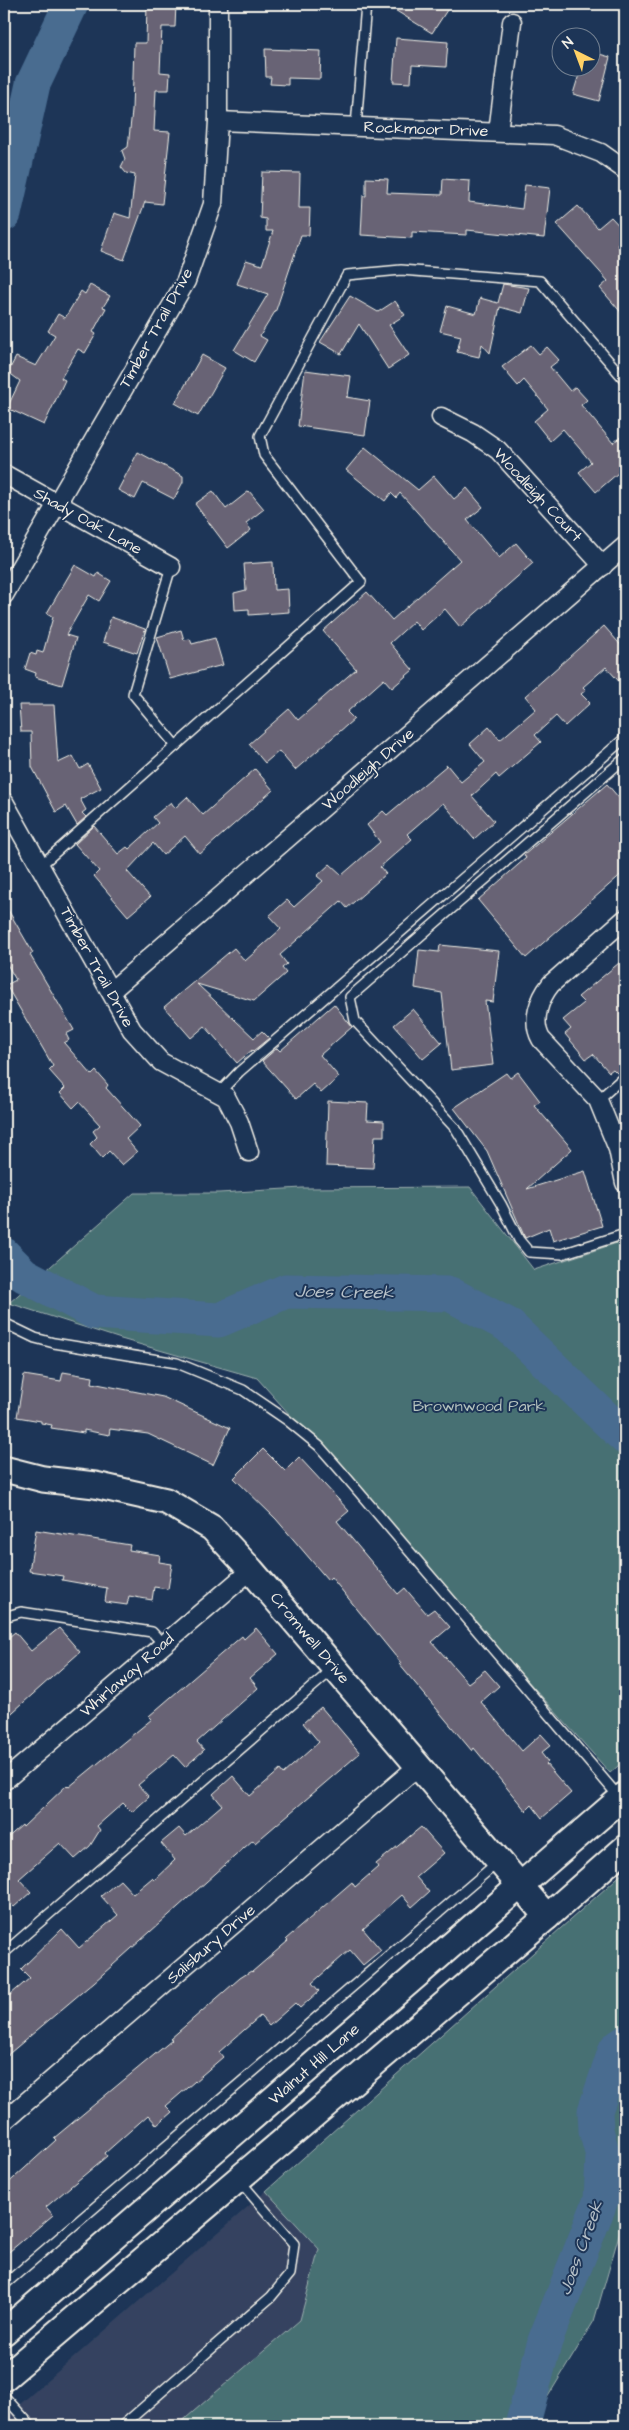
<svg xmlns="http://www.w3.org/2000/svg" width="629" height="2430" font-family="'Architects Daughter',sans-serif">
  <rect width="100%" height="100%" fill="#1d3557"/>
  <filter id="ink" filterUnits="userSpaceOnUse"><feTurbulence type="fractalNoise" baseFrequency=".02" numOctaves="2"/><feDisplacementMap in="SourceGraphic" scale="10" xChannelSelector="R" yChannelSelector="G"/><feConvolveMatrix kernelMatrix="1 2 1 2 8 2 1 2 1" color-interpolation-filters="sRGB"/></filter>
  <g filter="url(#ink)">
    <path fill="#344360" d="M 266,2191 L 319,2249 L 300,2320 L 180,2424 L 181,2426 L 4,2426 L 4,2418 Z"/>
    <g fill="#476f73" stroke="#9eb0ae">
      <path d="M 470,1187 L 534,1270 L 620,1242 L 625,1258 L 625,1760 L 610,1773 L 257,1378 L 121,1339 L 9,1303 L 134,1193 L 219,1193 L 302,1188 Z"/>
      <path d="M 625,1871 L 625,2214 L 594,2321 L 530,2426 L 181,2426 L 179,2424 L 300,2320 L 319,2249 L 266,2191 Z"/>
    </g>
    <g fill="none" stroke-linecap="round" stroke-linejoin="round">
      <g stroke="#486c90" stroke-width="35">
        <path d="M 4,214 L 33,84 L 71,4"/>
        <path d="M 4,1255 L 24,1275 L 94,1312 L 219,1320 L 286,1291 L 450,1294 L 508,1325 L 625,1437"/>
        <path d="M 522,2426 L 545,2341 L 601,2200 L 603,2156 L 596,2130 L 595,2111 L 616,2049 L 625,2043"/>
      </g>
    </g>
    <g fill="#686474" stroke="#f4f1e8">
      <path d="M 147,4 L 176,4 L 175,27 L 162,27 L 160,72 L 170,73 L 169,90 L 156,90 L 154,131 L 170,132 L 162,204 L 145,202 L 124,260 L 101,251 L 114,213 L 130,218 L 135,175 L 126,173 L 121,167 L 125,159 L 122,151 L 128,147 L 132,111 L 134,43 L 146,43 Z"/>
      <path d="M 385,4 L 451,4 L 432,33 Z"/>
      <path d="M 396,38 L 448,42 L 446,67 L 412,65 L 411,83 L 393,82 Z"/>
      <path d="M 265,49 L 321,51 L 320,79 L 288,78 L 288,85 L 270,84 L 271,77 L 266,77 Z"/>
      <path d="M 592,52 L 610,57 L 599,101 L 573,94 L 581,68 L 592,68 Z"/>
      <path d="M 262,172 L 300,173 L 299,208 L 310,208 L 309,235 L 301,235 L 276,310 L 260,336 L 267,340 L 254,362 L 234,350 L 268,294 L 237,284 L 246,260 L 262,265 L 273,231 L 266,231 L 266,219 L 260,218 Z"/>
      <path d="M 366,178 L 388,179 L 387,193 L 442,195 L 443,179 L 470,181 L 469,202 L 522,209 L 525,185 L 550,188 L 544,238 L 467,230 L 467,235 L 412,232 L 412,238 L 361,235 L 363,196 L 366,196 Z"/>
      <path d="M 578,206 L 598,228 L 611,217 L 625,232 L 625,238 L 617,245 L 625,255 L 625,317 L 600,288 L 608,281 L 557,224 Z"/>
      <path d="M 503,284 L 529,288 L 522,313 L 500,307 L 490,353 L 482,344 L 479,357 L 457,352 L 461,336 L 440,331 L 447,306 L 476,314 L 480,298 L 498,303 Z"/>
      <path d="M 90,285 L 110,296 L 103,307 L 106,308 L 93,332 L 96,334 L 85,353 L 78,349 L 61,378 L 65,380 L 44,425 L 7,408 L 20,381 L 8,372 L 16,357 L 36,366 L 55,335 L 48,331 L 58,314 L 65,318 L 81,291 L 85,294 Z"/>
      <path d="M 350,296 L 378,312 L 395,301 L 405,315 L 389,325 L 409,355 L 388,369 L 359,324 L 341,354 L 320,342 Z"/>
      <path d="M 531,345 L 539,354 L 547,347 L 559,360 L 550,367 L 570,391 L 575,387 L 587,400 L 581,405 L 613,443 L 625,433 L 625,467 L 596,492 L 579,472 L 591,462 L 563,429 L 550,441 L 534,421 L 548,409 L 524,380 L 518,386 L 502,367 Z"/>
      <path d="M 202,355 L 225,368 L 198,416 L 175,403 Z"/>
      <path d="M 305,370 L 351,376 L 348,396 L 346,397 L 370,401 L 365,435 L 298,426 Z"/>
      <path d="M 365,447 L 418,490 L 434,476 L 454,499 L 467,488 L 483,507 L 467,520 L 499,558 L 516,543 L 533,563 L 460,627 L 445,609 L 421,630 L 414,621 L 390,643 L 413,670 L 392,688 L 384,679 L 347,712 L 354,719 L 295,770 L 279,751 L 265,763 L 249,744 L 289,709 L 298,720 L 356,669 L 323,631 L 367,592 L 392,620 L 460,560 L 400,493 L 396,498 L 391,493 L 385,501 L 346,470 Z"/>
      <path d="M 138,452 L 183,476 L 183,482 L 174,499 L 143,483 L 135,499 L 118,490 Z"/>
      <path d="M 213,491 L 226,509 L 249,491 L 264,509 L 246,523 L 251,530 L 228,548 L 195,504 Z"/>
      <path d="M 273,562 L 274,590 L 288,589 L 289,612 L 249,615 L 249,609 L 235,610 L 234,593 L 246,590 L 244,564 Z"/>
      <path d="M 75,565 L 96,577 L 98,573 L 111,581 L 99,601 L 89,595 L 66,635 L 76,638 L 62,685 L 35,677 L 36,673 L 25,669 L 30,653 L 36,655 L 37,651 L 43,653 L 53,617 L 47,613 Z"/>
      <path d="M 111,617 L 145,629 L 137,653 L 103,642 Z"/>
      <path d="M 604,626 L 625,650 L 625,688 L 606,667 L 583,687 L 586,690 L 581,694 L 590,703 L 565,726 L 556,716 L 535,735 L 541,742 L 499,778 L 496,774 L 472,796 L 494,821 L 474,839 L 443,803 L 407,834 L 412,839 L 380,867 L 386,874 L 347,908 L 341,901 L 280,955 L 287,964 L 282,968 L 286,973 L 254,1001 L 197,984 L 254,1038 L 262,1031 L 269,1038 L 253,1051 L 252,1050 L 237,1063 L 205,1026 L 191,1038 L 164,1007 L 234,948 L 245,961 L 281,929 L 269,916 L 287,900 L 294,907 L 323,881 L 317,876 L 330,864 L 342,875 L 380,842 L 367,825 L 383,811 L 387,815 L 447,765 L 461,782 L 485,762 L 470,744 L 489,727 L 500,740 L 536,709 L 525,696 Z"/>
      <path d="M 181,630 L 184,640 L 190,639 L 192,644 L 215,638 L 223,665 L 170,679 L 157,637 Z"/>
      <path d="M 19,705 L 54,705 L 58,763 L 73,756 L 80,769 L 88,764 L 101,788 L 80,799 L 86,810 L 82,813 L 86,817 L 77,825 L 66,806 L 56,812 L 32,767 L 31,732 L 21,732 Z"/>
      <path d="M 255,769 L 273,790 L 200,854 L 185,836 L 163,855 L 153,843 L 127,871 L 150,897 L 128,916 L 94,876 L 99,871 L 75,844 L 94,826 L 118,854 L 127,847 L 129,849 L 158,823 L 153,817 L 171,802 L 175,808 L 187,797 L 203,815 Z"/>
      <path d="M 607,784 L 625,805 L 625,871 L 526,958 L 478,900 L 526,858 L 524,855 Z"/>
      <path d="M 4,903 L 33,953 L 30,955 L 74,1030 L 66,1034 L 69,1040 L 64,1043 L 92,1075 L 96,1071 L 108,1085 L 106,1088 L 140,1126 L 126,1139 L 137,1152 L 122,1165 L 109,1151 L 102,1158 L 90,1144 L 97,1137 L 93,1131 L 100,1125 L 79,1102 L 73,1108 L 60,1093 L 65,1088 L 49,1070 L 53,1066 L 6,985 L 16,980 L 4,959 Z"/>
      <path d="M 440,945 L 499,951 L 493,1002 L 485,1001 L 493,1065 L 451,1070 L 442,993 L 415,988 L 419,950 L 439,952 Z"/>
      <path d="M 625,958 L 625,1070 L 618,1074 L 613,1069 L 609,1072 L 593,1054 L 586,1059 L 565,1034 L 571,1029 L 563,1020 L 584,1003 L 578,997 Z"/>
      <path d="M 334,1004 L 352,1027 L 320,1055 L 339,1077 L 321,1093 L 313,1084 L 296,1099 L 262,1061 L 277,1048 L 280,1051 Z"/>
      <path d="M 413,1009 L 442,1043 L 423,1059 L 394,1025 Z"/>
      <path d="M 518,1072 L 540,1101 L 534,1105 L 572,1149 L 527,1189 L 585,1171 L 602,1226 L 553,1241 L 549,1228 L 525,1238 L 487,1151 L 454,1108 L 506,1073 L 510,1078 Z"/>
      <path d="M 328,1101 L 368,1103 L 367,1120 L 384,1121 L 384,1136 L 375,1136 L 373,1168 L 326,1166 Z"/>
      <path d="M 63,1372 L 93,1377 L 92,1383 L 163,1397 L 230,1428 L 213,1465 L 148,1434 L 110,1429 L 109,1435 L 84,1430 L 84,1433 L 51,1428 L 52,1425 L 41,1423 L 41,1421 L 17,1417 L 24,1375 L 61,1381 Z"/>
      <path d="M 263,1449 L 285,1471 L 299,1457 L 349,1511 L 337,1521 L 398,1594 L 405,1588 L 427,1614 L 434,1609 L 450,1627 L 432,1642 L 468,1683 L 485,1670 L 499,1686 L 481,1702 L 522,1751 L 541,1734 L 551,1745 L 541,1753 L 548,1762 L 546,1764 L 571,1793 L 542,1818 L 532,1805 L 526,1811 L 474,1748 L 472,1751 L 399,1664 L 401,1663 L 331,1577 L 328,1580 L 276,1519 L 234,1478 Z"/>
      <path d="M 36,1530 L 130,1545 L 129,1550 L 160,1555 L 159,1562 L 172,1564 L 168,1589 L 154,1587 L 152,1600 L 129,1596 L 127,1605 L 105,1602 L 107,1588 L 62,1580 L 63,1576 L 29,1571 Z"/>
      <path d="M 59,1628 L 80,1652 L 4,1720 L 4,1641 L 15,1632 L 31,1651 Z"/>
      <path d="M 256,1628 L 278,1654 L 250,1678 L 258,1688 L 197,1742 L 204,1750 L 185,1767 L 174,1755 L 138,1785 L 149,1797 L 132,1812 L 123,1803 L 97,1826 L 100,1830 L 90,1846 L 75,1859 L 60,1843 L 19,1879 L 31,1892 L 14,1907 L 4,1896 L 4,1841 L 22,1825 L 23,1827 L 67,1785 L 69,1787 L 152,1719 L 149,1716 L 242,1636 L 244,1639 Z"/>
      <path d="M 321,1707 L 360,1753 L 255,1843 L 253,1840 L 94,1982 L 4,2058 L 4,2000 L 30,1978 L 21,1969 L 62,1929 L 79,1948 L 118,1915 L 101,1896 L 120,1880 L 133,1894 L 152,1878 L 154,1880 L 175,1860 L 161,1843 L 179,1828 L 186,1836 L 222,1805 L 213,1794 L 233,1776 L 250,1796 L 280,1770 L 283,1774 L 319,1742 L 303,1723 Z"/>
      <path d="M 421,1827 L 444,1853 L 416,1877 L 429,1892 L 412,1907 L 402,1895 L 363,1929 L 381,1950 L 363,1965 L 350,1950 L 312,1983 L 319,1991 L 300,2008 L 295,2003 L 269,2026 L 260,2016 L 219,2052 L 223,2057 L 166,2106 L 172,2112 L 157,2125 L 148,2115 L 105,2153 L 107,2156 L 46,2207 L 53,2215 L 4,2256 L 4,2187 L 56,2140 L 54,2138 L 172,2040 L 170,2039 L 240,1978 L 251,1971 L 252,1972 L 288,1941 L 286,1939 L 352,1882 L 355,1887 L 378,1867 L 376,1864 Z"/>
    </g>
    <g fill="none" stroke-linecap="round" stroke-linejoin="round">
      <defs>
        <g id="lane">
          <path d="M 356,126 L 366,4"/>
          <path d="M 171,567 L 133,694 L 176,746"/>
          <path d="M 625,758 L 350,997 L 355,1021 L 456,1129 L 501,1204 L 519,1240 L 529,1252 L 562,1254 L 625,1234"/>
          <path d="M 40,866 L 361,582 L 264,455 L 260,436 L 347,275 L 401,270 L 540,281 L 625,380"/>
          <path d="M 219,1093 L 239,1072 L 625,738"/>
          <path d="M 598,1100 L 625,1076"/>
          <path d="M 4,1323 L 35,1338 L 54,1343 L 177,1363 L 243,1390 L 287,1420 L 319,1446 L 341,1471 L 619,1797"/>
          <path d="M 4,1617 L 21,1612 L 152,1632 L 163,1644"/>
          <path d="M 4,1953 L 333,1669"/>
          <path d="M 4,2285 L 498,1862"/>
          <path d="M 4,2396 L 31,2426"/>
          <path d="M 122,2426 L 271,2297 L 290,2274 L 294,2244 L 239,2180"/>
        </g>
        <g id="street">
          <path d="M 218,121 L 554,135 L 601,153 L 625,170"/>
          <path d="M 498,132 L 512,22"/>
          <path d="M 441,417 L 473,433 L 498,450 L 603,566"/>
          <path d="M 4,474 L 171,567"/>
          <path d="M 4,595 L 186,281 L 213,204 L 218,121 L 218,4"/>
          <path d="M 4,802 L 132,1030 L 161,1062 L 226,1097 L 239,1122 L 249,1152"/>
          <path d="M 625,919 L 551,984 C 539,999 531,1021 541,1039 L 598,1100 L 618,1149 L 625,1183"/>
          <path d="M 111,991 L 625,546"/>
          <path d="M 4,1781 L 251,1570"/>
          <path d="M 4,2121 L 418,1766"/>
        </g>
        <g id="secondary">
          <path d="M 4,1469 L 43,1479 L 95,1485 L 166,1501 L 212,1528 L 251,1570 L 547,1917"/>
          <path d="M 4,2332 L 625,1795"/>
          <path d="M 4,2378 L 547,1917 L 625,1848"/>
        </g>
      </defs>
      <use href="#lane" stroke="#f4f1e8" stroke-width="12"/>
      <use href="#street" stroke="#f4f1e8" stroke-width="21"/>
      <use href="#secondary" stroke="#f4f1e8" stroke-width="29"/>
      <use href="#lane" stroke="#1d3557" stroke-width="9"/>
      <use href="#street" stroke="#1d3557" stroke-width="18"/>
      <use href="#secondary" stroke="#1d3557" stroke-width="25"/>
    </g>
  </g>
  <g text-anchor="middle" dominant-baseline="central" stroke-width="4" stroke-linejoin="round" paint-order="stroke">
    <g font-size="16" fill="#f4f1e8" stroke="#1d3557">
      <text transform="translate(426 129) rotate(2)">Rockmoor Drive</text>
      <text transform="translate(156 328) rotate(-61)">Timber Trail Drive</text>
      <text transform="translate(538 495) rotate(47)">Woodleigh Court</text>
      <text transform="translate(88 521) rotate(29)">Shady Oak Lane</text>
      <text transform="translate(368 769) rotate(-41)">Woodleigh Drive</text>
      <text transform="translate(97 967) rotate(61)">Timber Trail Drive</text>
      <text transform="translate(310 1638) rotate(50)">Cromwell Drive</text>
      <text transform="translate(127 1675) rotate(-41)">Whirlaway Road</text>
      <text transform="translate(211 1944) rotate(-41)">Salisbury Drive</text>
      <text transform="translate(314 2064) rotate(-41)">Walnut Hill Lane</text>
    </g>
    <g font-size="16" fill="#b7c4bf" stroke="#1d3557">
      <text x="479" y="1406">Brownwood Park</text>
    </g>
    <g font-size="18" font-style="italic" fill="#b8c2c9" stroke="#1d3557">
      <text transform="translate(344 1292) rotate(1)">Joes Creek</text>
      <text transform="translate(581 2248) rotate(-70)">Joes Creek</text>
    </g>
  </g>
  <rect width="629" height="2430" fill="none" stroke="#1d3557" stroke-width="20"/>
  <rect x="10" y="10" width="609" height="2410" fill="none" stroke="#f4f1e8" stroke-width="2" filter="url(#ink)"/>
  <g transform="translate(576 52) rotate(318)"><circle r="24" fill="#1d3557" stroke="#738091"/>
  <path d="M0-4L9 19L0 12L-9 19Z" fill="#ffd166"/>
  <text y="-8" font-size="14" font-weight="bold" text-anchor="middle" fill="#f4f1e8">N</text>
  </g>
</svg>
